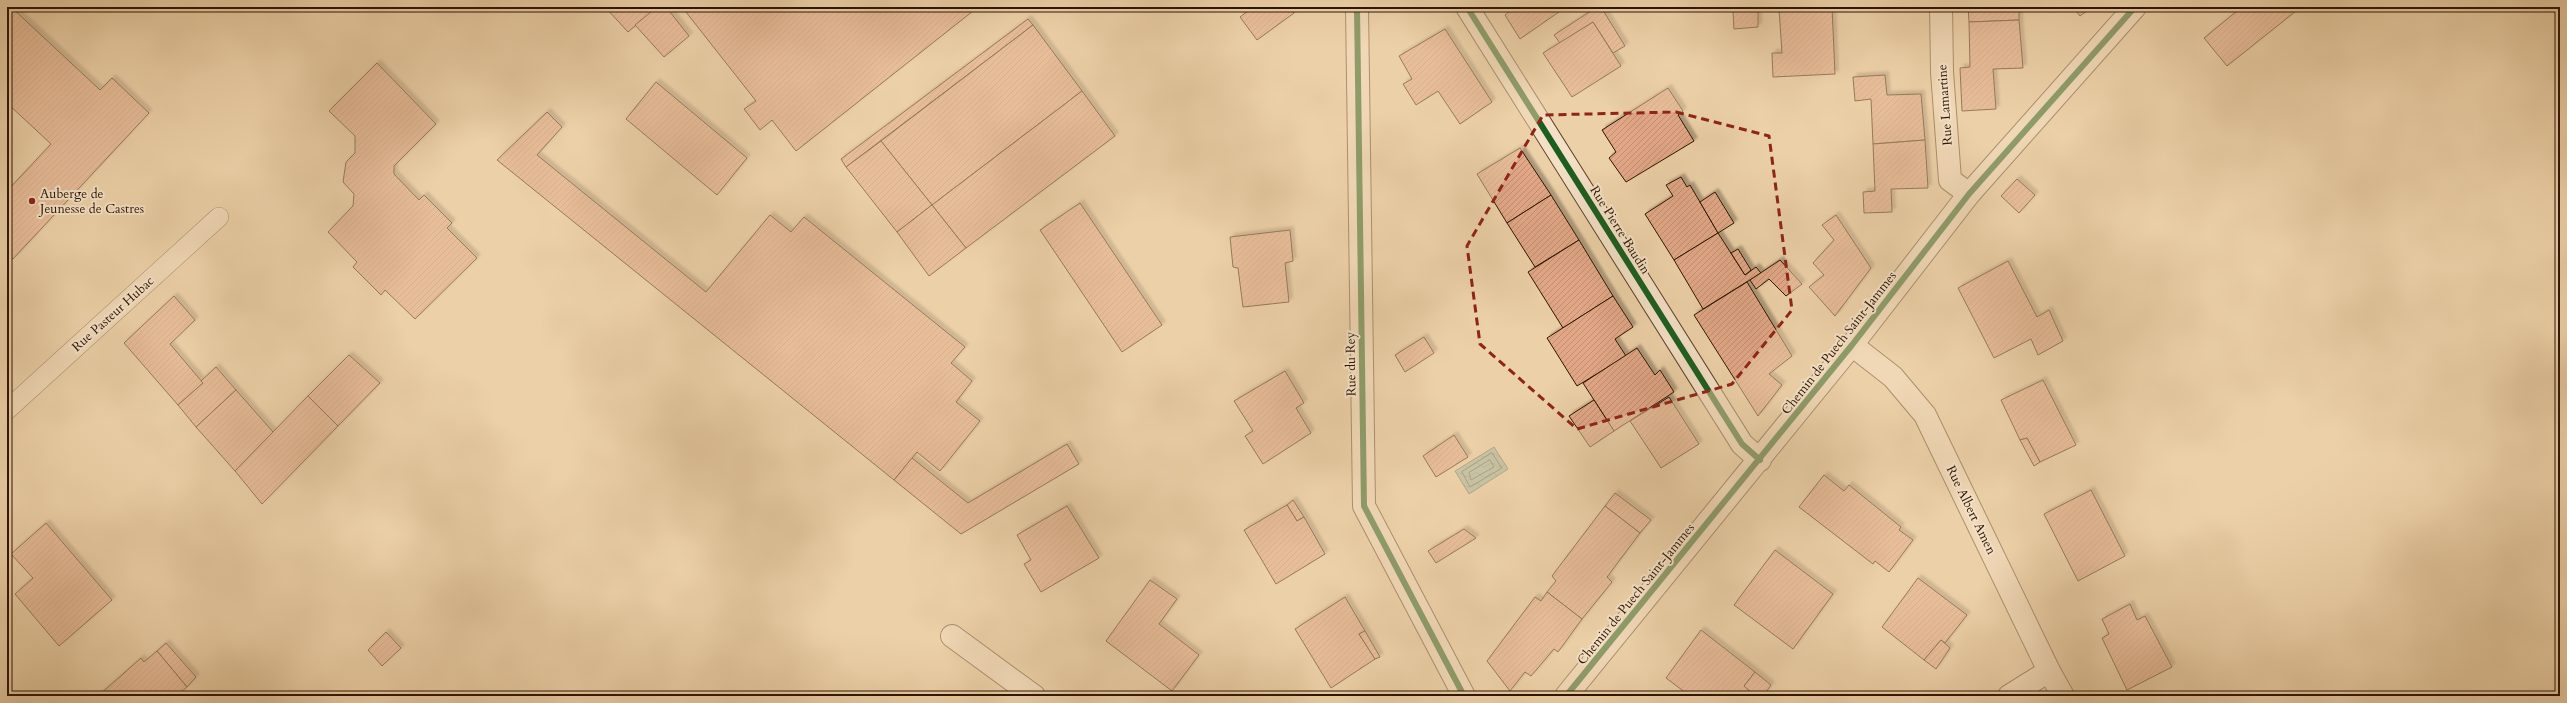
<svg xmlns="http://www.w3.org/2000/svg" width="2567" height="703" font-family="Cardo,serif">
  <defs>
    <pattern id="water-waves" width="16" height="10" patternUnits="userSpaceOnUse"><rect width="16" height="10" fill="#9ab7a2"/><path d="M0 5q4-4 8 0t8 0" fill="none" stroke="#859c8a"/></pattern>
    <pattern id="building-hatch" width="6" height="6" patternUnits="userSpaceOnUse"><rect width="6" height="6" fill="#e2a787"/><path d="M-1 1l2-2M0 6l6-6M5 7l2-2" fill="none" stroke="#c28f73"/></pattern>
    <filter id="shadow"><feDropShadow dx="3.5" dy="-3.5" stdDeviation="1" flood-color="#0004"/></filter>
  </defs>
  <rect width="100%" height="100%" fill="#ecd0a7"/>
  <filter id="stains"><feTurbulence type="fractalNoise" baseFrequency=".005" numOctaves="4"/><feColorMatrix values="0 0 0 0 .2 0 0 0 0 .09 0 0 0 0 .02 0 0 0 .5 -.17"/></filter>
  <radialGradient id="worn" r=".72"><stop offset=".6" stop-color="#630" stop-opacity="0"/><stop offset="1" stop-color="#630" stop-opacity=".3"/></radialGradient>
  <path fill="url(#water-waves)" stroke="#6f7661" d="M 1494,447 L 1508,469 L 1469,494 L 1455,471 Z"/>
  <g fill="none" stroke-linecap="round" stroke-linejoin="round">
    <g stroke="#646651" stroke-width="1">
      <path d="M 1492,453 L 1502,468 L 1470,487 L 1462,472 Z"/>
      <path d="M 1490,460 L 1494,467 L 1471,480 L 1469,473 Z"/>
    </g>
  </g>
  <g fill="url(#building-hatch)" stroke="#2e1400" filter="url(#shadow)">
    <path d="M 7,7 L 11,7 L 100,90 L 112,78 L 149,113 L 13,259 L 7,253 L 7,191 L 51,144 L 7,103 Z"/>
    <path d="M 605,7 L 657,7 L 628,32 Z"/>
    <path d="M 657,7 L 666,7 L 689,36 L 664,57 L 635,25 Z"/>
    <path d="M 682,7 L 978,7 L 796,151 L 772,120 L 760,130 L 744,109 L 756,101 Z"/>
    <path d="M 1253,7 L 1290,7 L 1294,13 L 1257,40 L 1240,17 Z"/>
    <path d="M 1515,7 L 1566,7 L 1520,39 L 1505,15 Z"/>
    <path d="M 1597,7 L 1601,7 L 1625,46 L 1613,53 L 1593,22 L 1560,43 L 1554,35 Z"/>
    <path d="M 1832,7 L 1835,74 L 1773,77 L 1772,53 L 1782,53 L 1779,9 Z"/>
    <path d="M 1968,7 L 2019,7 L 2019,20 L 1969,22 Z"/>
    <path d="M 2073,7 L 2092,7 L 2080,16 Z"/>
    <path d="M 2242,7 L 2301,7 L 2227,66 L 2204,38 Z"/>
    <path d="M 1758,10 L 1758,27 L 1734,29 L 1733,11 Z"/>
    <path d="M 1028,19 L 1033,25 L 846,167 L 841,159 Z"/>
    <path d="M 2019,20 L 2023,68 L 1993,69 L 1996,109 L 1962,111 L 1960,68 L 1970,67 L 1969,22 Z"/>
    <path d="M 1593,22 L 1621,66 L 1572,97 L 1543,53 Z"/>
    <path d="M 1033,25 L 1082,91 L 932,205 L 881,141 Z"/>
    <path d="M 1445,29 L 1492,102 L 1460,124 L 1438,91 L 1416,105 L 1403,84 L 1412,79 L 1399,56 Z"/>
    <path d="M 377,63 L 436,124 L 394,166 L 394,174 L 419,200 L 424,195 L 452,223 L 447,228 L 477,258 L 415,319 L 385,290 L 381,295 L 353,267 L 357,262 L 328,232 L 353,206 L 354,194 L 343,182 L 346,162 L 355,153 L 355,136 L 329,111 Z"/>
    <path d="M 1885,75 L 1887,95 L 1921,94 L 1925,140 L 1873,144 L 1871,99 L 1855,101 L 1853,77 Z"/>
    <path d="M 656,82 L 747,158 L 717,195 L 626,119 Z"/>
    <path d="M 1668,88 L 1683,111 L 1678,115 L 1694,141 L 1626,182 L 1609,158 L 1616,152 L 1602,130 Z"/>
    <path d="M 1082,91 L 1115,136 L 966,248 L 932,205 Z"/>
    <path d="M 547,112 L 562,127 L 537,155 L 706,292 L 770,215 L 791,232 L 804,217 L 965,347 L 951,363 L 972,381 L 956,402 L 980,421 L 940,471 L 917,452 L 894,480 L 497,160 Z"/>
    <path d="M 1925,140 L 1928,188 L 1891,189 L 1892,212 L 1864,213 L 1863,192 L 1875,191 L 1873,144 Z"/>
    <path d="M 881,141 L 932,205 L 897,232 L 846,167 Z"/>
    <path d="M 1520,148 L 1551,195 L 1507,223 L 1477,174 Z"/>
    <path d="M 1681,177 L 1687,187 L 1690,185 L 1718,233 L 1674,260 L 1645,214 L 1673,196 L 1666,185 Z"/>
    <path d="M 2017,179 L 2035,195 L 2019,213 L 2001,196 Z"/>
    <path d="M 1715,192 L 1734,223 L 1718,233 L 1700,202 Z"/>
    <path d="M 1551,195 L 1579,240 L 1535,267 L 1507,223 Z"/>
    <path d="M 1080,203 L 1162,325 L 1122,352 L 1040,230 Z"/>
    <path d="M 932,205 L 966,248 L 929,276 L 897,232 Z"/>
    <path d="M 1836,215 L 1871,268 L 1835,316 L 1809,287 L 1824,275 L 1813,263 L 1834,240 L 1822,225 Z"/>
    <path d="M 1290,230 L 1293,261 L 1285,263 L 1289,302 L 1243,307 L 1238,268 L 1233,267 L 1230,237 Z"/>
    <path d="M 1718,233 L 1745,275 L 1756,267 L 1761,273 L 1703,309 L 1674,260 Z"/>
    <path d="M 1579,240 L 1613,296 L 1563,328 L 1528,272 Z"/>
    <path d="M 1738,249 L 1751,270 L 1745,275 L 1731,253 Z"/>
    <path d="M 1780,260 L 1802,284 L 1786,296 L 1769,279 L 1756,289 L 1750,280 Z"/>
    <path d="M 2008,261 L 2037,317 L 2049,310 L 2063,341 L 2038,355 L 2031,339 L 1994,358 L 1958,288 Z"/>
    <path d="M 1747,282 L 1792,356 L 1769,374 L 1782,385 L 1758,416 L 1694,315 Z"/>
    <path d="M 174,296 L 195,320 L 170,344 L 203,383 L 178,405 L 124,343 Z"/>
    <path d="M 1613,296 L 1633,327 L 1615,339 L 1626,356 L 1577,386 L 1547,338 Z"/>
    <path d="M 1424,337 L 1434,353 L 1405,372 L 1395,355 Z"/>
    <path d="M 1637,348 L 1655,375 L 1660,370 L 1674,392 L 1614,431 L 1583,383 Z"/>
    <path d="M 349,355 L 380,383 L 338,426 L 308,396 Z"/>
    <path d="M 216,367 L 236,390 L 196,427 L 178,405 L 203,383 L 201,381 Z"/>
    <path d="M 1285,371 L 1304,403 L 1296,408 L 1311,433 L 1263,464 L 1245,436 L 1253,431 L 1234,401 Z"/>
    <path d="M 2043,380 L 2076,445 L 2040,462 L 2027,438 L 2020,440 L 2001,400 Z"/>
    <path d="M 236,390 L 273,432 L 235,471 L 196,427 Z"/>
    <path d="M 308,396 L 338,426 L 262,504 L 235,471 Z"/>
    <path d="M 1669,397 L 1699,444 L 1661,468 L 1630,421 Z"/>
    <path d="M 1594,400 L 1614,431 L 1590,447 L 1569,416 Z"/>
    <path d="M 1454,435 L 1468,457 L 1436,477 L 1423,456 Z"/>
    <path d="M 2027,438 L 2040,462 L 2034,466 L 2020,440 Z"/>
    <path d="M 1067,444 L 1079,464 L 961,534 L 894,480 L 912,458 L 968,503 Z"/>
    <path d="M 1824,475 L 1844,491 L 1849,485 L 1901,527 L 1899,530 L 1913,540 L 1889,572 L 1875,561 L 1873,564 L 1799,507 Z"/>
    <path d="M 2091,490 L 2125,556 L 2078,581 L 2044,514 Z"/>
    <path d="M 1615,493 L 1651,520 L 1640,533 L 1605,506 Z"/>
    <path d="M 1293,500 L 1304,517 L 1297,521 L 1287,505 Z"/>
    <path d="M 1287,505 L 1297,521 L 1304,517 L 1325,554 L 1276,584 L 1244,530 Z"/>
    <path d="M 1067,506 L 1099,558 L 1041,592 L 1024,564 L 1031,560 L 1017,535 Z"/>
    <path d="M 1605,506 L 1640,533 L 1607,577 L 1612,582 L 1582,619 L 1547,592 L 1556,581 L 1552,576 Z"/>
    <path d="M 46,523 L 112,600 L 59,646 L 15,594 L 33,578 L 11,554 Z"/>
    <path d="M 1464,529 L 1476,538 L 1436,563 L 1428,551 Z"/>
    <path d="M 1775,550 L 1833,594 L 1793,649 L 1734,605 Z"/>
    <path d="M 1918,578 L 1967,615 L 1945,643 L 1941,640 L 1924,660 L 1882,627 Z"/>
    <path d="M 1150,580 L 1177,599 L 1159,624 L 1199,655 L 1172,691 L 1106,641 Z"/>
    <path d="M 1547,592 L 1582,619 L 1558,652 L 1554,649 L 1531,676 L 1525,672 L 1510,691 L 1487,661 L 1535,597 L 1541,601 Z"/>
    <path d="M 1345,597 L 1365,631 L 1359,634 L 1375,659 L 1331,688 L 1295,629 Z"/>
    <path d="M 2130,604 L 2137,620 L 2145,616 L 2172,667 L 2127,690 L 2102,638 L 2109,634 L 2102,619 Z"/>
    <path d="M 1701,630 L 1755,672 L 1744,686 L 1751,692 L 1748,696 L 1690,696 L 1666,678 Z"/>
    <path d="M 1365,631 L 1380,657 L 1375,659 L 1359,634 Z"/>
    <path d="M 386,632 L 401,648 L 382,666 L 368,650 Z"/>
    <path d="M 1941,640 L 1950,648 L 1936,669 L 1924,660 Z"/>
    <path d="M 166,643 L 196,677 L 187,687 L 157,651 Z"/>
    <path d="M 157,651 L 187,687 L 176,696 L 98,696 L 141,658 L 144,662 Z"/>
    <path d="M 1755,672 L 1771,685 L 1763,696 L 1748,696 L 1751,692 L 1744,686 Z"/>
  </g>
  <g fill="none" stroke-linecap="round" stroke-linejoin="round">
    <defs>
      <path id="lane" d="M 7,410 L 219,217"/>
      <g id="street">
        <path d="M 1357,7 L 1364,506 L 1464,696"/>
        <path d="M 1467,7 L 1742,444 L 1760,460"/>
        <path d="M 1941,7 L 1942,72 L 1950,180 L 1969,194"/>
        <path d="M 1852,345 L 1893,377 L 1925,415 L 2049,671 L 2063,696"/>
        <path d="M 952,636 L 1034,696"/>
        <path d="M 1566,696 L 1852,345 L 1969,194 L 2135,7"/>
        <path d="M 2009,696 L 2049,671"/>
      </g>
    </defs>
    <use href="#lane" stroke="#5e432a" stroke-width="20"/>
    <use href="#street" stroke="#5e432a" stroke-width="24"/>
    <use href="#lane" stroke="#f3e0c6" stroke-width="19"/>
    <use href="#street" stroke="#f3e0c6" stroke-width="22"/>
    <defs>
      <g id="cycleway">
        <path d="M 1357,7 L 1364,506 L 1464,696"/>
        <path d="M 1467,7 L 1742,444 L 1760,460"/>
        <path d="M 1566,696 L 1852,345 L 1969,194 L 2135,7"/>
      </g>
    </defs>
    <use href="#cycleway" stroke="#f3e0c6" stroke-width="8"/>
    <use href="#cycleway" stroke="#1b5e20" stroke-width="6"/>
  </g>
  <path d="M0 0H2567V703H0ZM 1676,112 L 1769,136 L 1792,310 L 1732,384 L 1577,429 L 1480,344 L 1467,246 L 1543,115 Z" fill="#ecd0a7" fill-opacity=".55" fill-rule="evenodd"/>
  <path fill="none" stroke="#8f2418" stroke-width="3" stroke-dasharray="8 5" stroke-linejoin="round" d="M 1676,112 L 1769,136 L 1792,310 L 1732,384 L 1577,429 L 1480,344 L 1467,246 L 1543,115 Z"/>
  <circle fill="#8f2418" stroke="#f3e0c6" stroke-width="1.5" cx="32" cy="201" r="4"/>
  <g text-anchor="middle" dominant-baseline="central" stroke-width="4" stroke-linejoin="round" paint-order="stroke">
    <g font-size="13" fill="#2e1400" stroke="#f3e0c6">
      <text transform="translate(1945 105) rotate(-94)">Rue Lamartine</text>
      <text transform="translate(1620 230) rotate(58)">Rue Pierre Baudin</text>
      <text transform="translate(113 314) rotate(-42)">Rue Pasteur Hubac</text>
      <text transform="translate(1839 343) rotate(-52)">Chemin de Puech Saint-Jammes</text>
      <text transform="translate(1351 364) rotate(-91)">Rue du Rey</text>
      <text transform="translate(1971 510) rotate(64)">Rue Albert Amen</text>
      <text transform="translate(1636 594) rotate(-51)">Chemin de Puech Saint-Jammes</text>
    </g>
    <g font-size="13" fill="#2e1400" stroke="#f3e0c6" text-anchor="start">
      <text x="40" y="194">Auberge de<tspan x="40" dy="15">Jeunesse de Castres</tspan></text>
    </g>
  </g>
  <rect width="2567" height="703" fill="none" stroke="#ecd0a7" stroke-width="24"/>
  <rect x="8" y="8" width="2551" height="687" fill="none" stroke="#2e1400" stroke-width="2"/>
  <rect x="12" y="12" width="2543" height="679" fill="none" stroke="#2e1400"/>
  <rect width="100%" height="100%" filter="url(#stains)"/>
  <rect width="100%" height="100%" fill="url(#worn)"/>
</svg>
